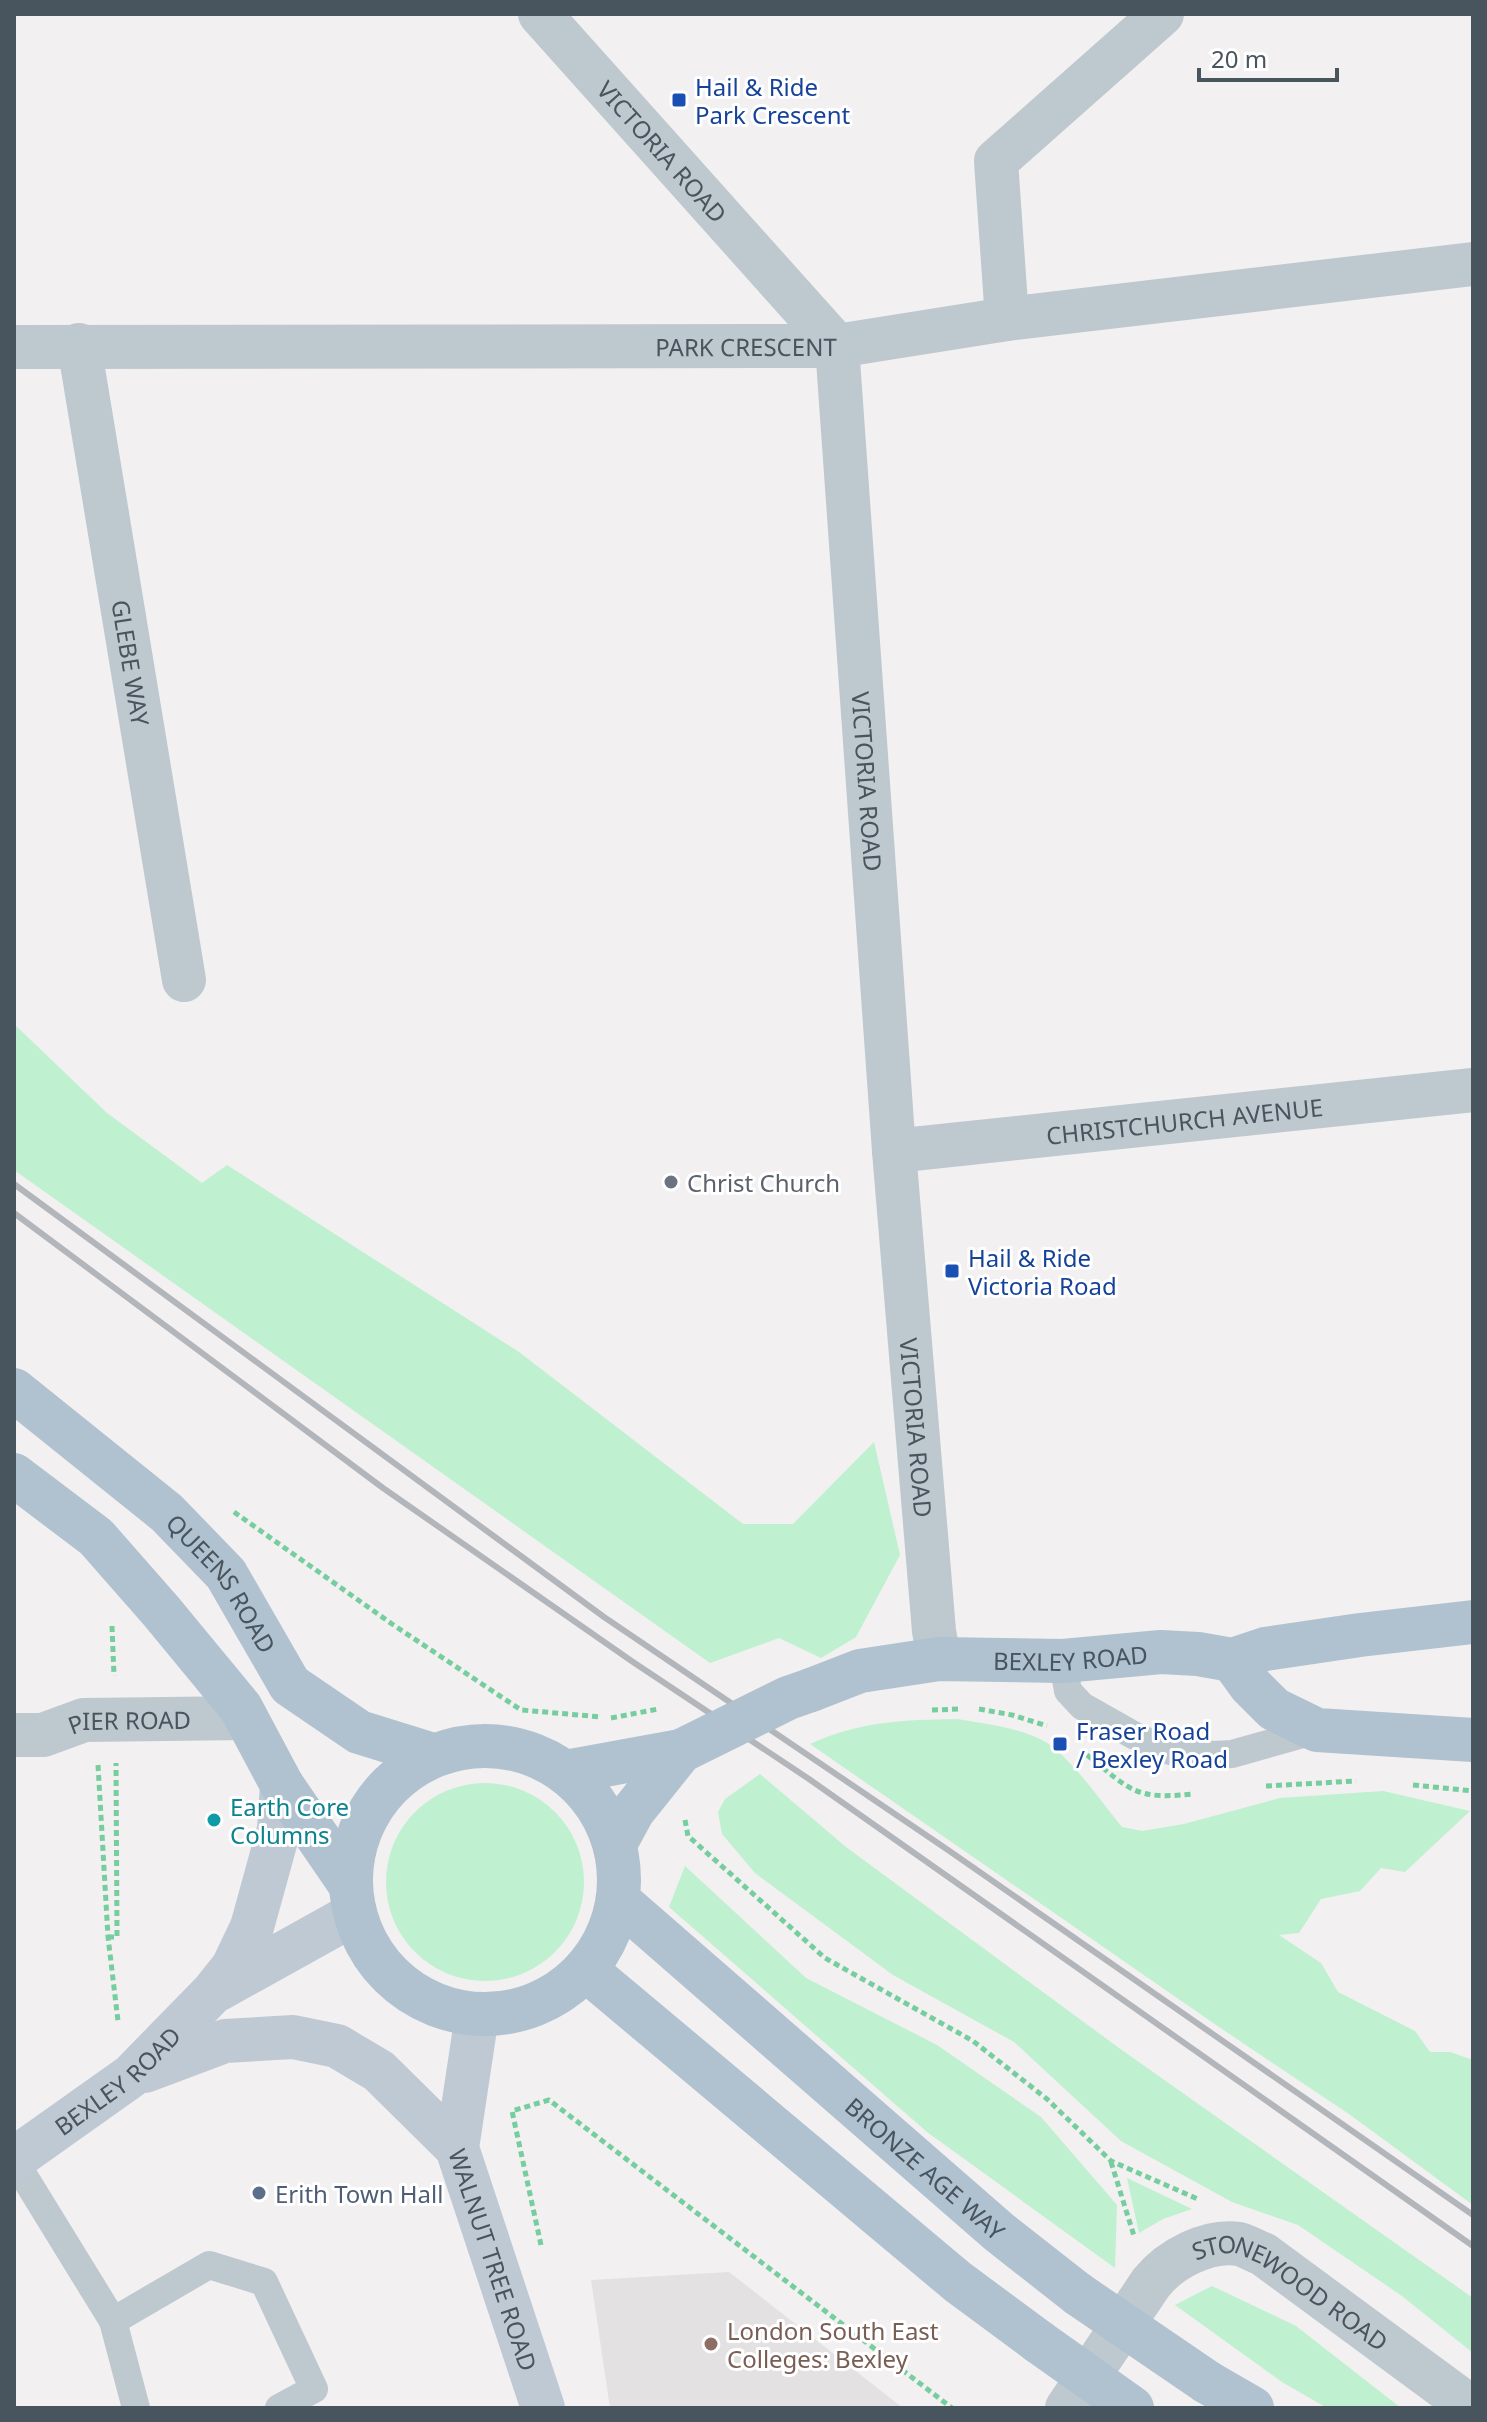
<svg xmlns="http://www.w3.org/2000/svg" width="1487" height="2422" font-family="'Noto Sans',sans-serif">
  <rect width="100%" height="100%" fill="#f2f0f0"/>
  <path fill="#e3e1e2" d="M 729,2272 L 903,2408 L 610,2408 L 591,2280 Z"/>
  <g fill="#bff0cf">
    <path d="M 14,1024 L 107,1113 L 202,1183 L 227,1165 L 519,1352 L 743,1524 L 793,1524 L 874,1442 L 900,1555 L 856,1637 L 821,1658 L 779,1638 L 710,1663 L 14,1170 Z"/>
    <path d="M 957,1719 C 985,1724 1016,1727 1042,1740 C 1068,1753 1102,1803 1122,1827 L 1142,1831 L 1184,1824 L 1280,1798 L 1383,1791 L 1470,1811 L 1405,1872 L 1381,1868 L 1360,1891 L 1321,1899 L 1299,1933 L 1279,1935 L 1321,1963 L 1338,1992 L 1415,2031 L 1430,2052 L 1450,2052 L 1473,2060 L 1473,2205 L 1349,2114 L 1219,2027 L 810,1744 C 861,1721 903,1720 957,1719 Z"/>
    <path d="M 760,1774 L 846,1847 L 1119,2048 L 1473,2298 L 1473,2353 L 1402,2296 L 1298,2225 L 1232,2202 L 1121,2141 L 1014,2042 L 893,1975 L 755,1873 L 722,1834 L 718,1812 L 725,1799 Z"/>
    <circle cx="485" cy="1882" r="99"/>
    <path d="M 685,1866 L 806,1978 L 937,2045 L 1041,2117 L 1117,2205 L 1115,2268 L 927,2132 L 669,1907 Z"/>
    <path d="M 1127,2178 L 1192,2209 L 1163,2219 L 1139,2233 Z"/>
    <path d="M 1212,2286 L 1296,2326 L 1401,2408 L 1327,2408 L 1282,2382 L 1175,2305 Z"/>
  </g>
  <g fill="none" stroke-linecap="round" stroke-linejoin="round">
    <g stroke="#76ce9f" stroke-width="5" stroke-dasharray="6 4" stroke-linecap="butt">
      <path d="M 234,1512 L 392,1624 L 521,1710 L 602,1717"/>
      <path d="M 112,1626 L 114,1676"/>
      <path d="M 979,1709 L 1012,1715 L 1047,1726"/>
      <path d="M 932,1710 L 961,1709"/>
      <path d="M 1087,1755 C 1131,1790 1134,1800 1192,1794"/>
      <path d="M 98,1765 L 108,1937 L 118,2021"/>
      <path d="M 1413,1785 L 1473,1791"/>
      <path d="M 1266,1786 L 1356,1781"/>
      <path d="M 685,1820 L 688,1836 L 825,1958 L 973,2041 L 1047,2099 L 1111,2161 L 1200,2200"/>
      <path d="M 108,1937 L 117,1937 L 116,1763"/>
      <path d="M 1111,2162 L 1134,2236"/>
      <path d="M 541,2245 L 512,2111 L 549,2100 L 952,2408"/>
    </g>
    <g stroke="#bec8cf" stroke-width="28">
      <path d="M 1063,1661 L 1068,1691 L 1082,1706 L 1135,1736 L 1170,1751 L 1214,1755 L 1232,1754 L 1317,1730"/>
      <path d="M 14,2160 L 113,2321 L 136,2408"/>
      <path d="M 113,2321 L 209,2265 L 264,2282 L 314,2389 L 279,2408"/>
    </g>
    <g stroke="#bec8cf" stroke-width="44">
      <path id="s1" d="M 540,14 L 837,346 L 894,1151 L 934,1631 L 939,1659"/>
      <path d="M 1007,319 L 996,161 L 1162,14"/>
      <path id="s2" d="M 79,345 L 184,980"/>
      <path id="s3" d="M 14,347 L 837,346 L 1007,319 L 1473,264"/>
      <path id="s4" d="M 894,1151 L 1473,1090"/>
      <path id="s5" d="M 14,1735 L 43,1735 L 84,1720 L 246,1718"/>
      <path id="s6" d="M 1067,2408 L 1151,2283 C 1170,2259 1208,2239 1239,2244 C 1247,2246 1255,2251 1263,2254 L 1472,2408"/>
    </g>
    <g stroke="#bec9d4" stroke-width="44">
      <path d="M 219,1989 L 354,1914"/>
      <path id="s7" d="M 477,2015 L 457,2148 L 543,2408"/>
      <path d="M 145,2071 L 225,2041 L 293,2037 L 337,2046 L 379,2071 L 457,2148"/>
      <path id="s8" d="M 14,2159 L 131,2076 L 213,1992 L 233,1967 L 252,1927 L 279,1829 L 282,1785"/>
    </g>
    <g stroke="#b0c1cf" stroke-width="44">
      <path id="s9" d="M 14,1390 L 167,1513 L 226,1574 L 290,1685 L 359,1732 L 433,1755"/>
      <path d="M 14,1475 L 96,1537 L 161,1611 L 241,1708 L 282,1785 L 349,1883"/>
      <path d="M 1232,1660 L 1250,1685 L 1274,1709 L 1317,1730 L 1473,1740"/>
      <path id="s10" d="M 811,1690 L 860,1671 L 939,1659 L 1063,1661 L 1161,1652 L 1198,1654 L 1232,1660 L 1265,1649 L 1360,1635 L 1473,1622"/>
      <circle cx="485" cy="1880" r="134"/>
      <path d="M 566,1772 L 681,1751"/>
      <path d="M 615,1844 L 633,1811 L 681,1751"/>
      <path id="s11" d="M 618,1900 L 999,2232 L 1078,2294"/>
      <path d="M 586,1970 L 958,2282 L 1039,2342"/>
      <path d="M 1207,2382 L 1252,2408"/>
    </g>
    <g stroke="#b2b5ba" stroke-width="6">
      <path d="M 14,1184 L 604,1617 L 948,1850 L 1473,2215"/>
      <path d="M 14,1213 L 383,1488 L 633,1662 L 809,1779 L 1473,2246"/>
    </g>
    <path stroke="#76ce9f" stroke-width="5" stroke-dasharray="6 4" stroke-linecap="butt" d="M 611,1718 L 658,1709"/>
    <g stroke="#b0c1cf" stroke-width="44">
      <path d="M 681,1751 L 788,1698 L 811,1690"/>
      <path d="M 1078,2294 L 1207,2382"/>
      <path d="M 1039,2342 L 1132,2408"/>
    </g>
  </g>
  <g fill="#1a4fb4" stroke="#fff" stroke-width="3">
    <rect x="671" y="92" width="16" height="16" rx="4"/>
    <rect x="944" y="1263" width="16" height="16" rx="4"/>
    <rect x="1052" y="1736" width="16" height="16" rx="4"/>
  </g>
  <circle fill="#6b7280" stroke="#fff" stroke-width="3" cx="671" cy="1182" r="8"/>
  <circle fill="#0f9aa8" stroke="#fff" stroke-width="3" cx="214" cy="1820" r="8"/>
  <circle fill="#5c6f8a" stroke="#fff" stroke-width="3" cx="259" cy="2193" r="8"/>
  <circle fill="#8d6e63" stroke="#fff" stroke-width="3" cx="711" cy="2344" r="8"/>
  <g text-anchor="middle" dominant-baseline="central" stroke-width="6" stroke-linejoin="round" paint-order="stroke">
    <g font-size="24" fill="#164399" stroke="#fff" text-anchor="start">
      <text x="695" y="86">Hail &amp; Ride<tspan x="695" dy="28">Park Crescent</tspan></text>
      <text x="968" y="1257">Hail &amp; Ride<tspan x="968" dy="28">Victoria Road</tspan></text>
      <text x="1076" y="1730">Fraser Road<tspan x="1076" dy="28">/ Bexley Road</tspan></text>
    </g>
    <g font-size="24" fill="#48545e" stroke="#fff">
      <text stroke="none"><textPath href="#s1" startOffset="184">VICTORIA ROAD</textPath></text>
      <text stroke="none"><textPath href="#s3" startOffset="732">PARK CRESCENT</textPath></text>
      <text stroke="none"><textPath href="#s2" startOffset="322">GLEBE WAY</textPath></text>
      <text stroke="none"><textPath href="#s1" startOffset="882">VICTORIA ROAD</textPath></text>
      <text stroke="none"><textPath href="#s4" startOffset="292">CHRISTCHURCH AVENUE</textPath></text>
      <text stroke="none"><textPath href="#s1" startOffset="1530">VICTORIA ROAD</textPath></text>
      <text stroke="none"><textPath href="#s9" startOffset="286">QUEENS ROAD</textPath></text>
      <text stroke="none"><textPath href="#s10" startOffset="264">BEXLEY ROAD</textPath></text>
      <text stroke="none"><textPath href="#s5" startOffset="118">PIER ROAD</textPath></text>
      <text stroke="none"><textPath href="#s8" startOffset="130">BEXLEY ROAD</textPath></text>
      <text stroke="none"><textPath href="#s11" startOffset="408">BRONZE AGE WAY</textPath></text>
      <text stroke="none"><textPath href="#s7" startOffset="252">WALNUT TREE ROAD</textPath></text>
      <text stroke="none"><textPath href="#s6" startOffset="316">STONEWOOD ROAD</textPath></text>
    </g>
    <g font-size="24" fill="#5b616d" stroke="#fff" text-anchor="start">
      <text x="687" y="1182">Christ Church</text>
    </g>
    <g font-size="24" fill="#0d838f" stroke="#fff" text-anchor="start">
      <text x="230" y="1806">Earth Core<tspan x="230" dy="28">Columns</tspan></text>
    </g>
    <g font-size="24" fill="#4e5e75" stroke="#fff" text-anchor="start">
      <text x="275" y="2193">Erith Town Hall</text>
    </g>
    <g font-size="24" fill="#785e54" stroke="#fff" text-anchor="start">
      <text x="727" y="2330">London South East<tspan x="727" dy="28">Colleges: Bexley</tspan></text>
    </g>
  </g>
  <rect width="1487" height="2422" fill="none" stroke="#48545e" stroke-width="32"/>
  <path d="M1199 68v12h138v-12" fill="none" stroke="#48545e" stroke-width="4"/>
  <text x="1211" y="68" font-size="24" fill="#48545e" stroke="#ffffff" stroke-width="6" paint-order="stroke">20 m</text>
</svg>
